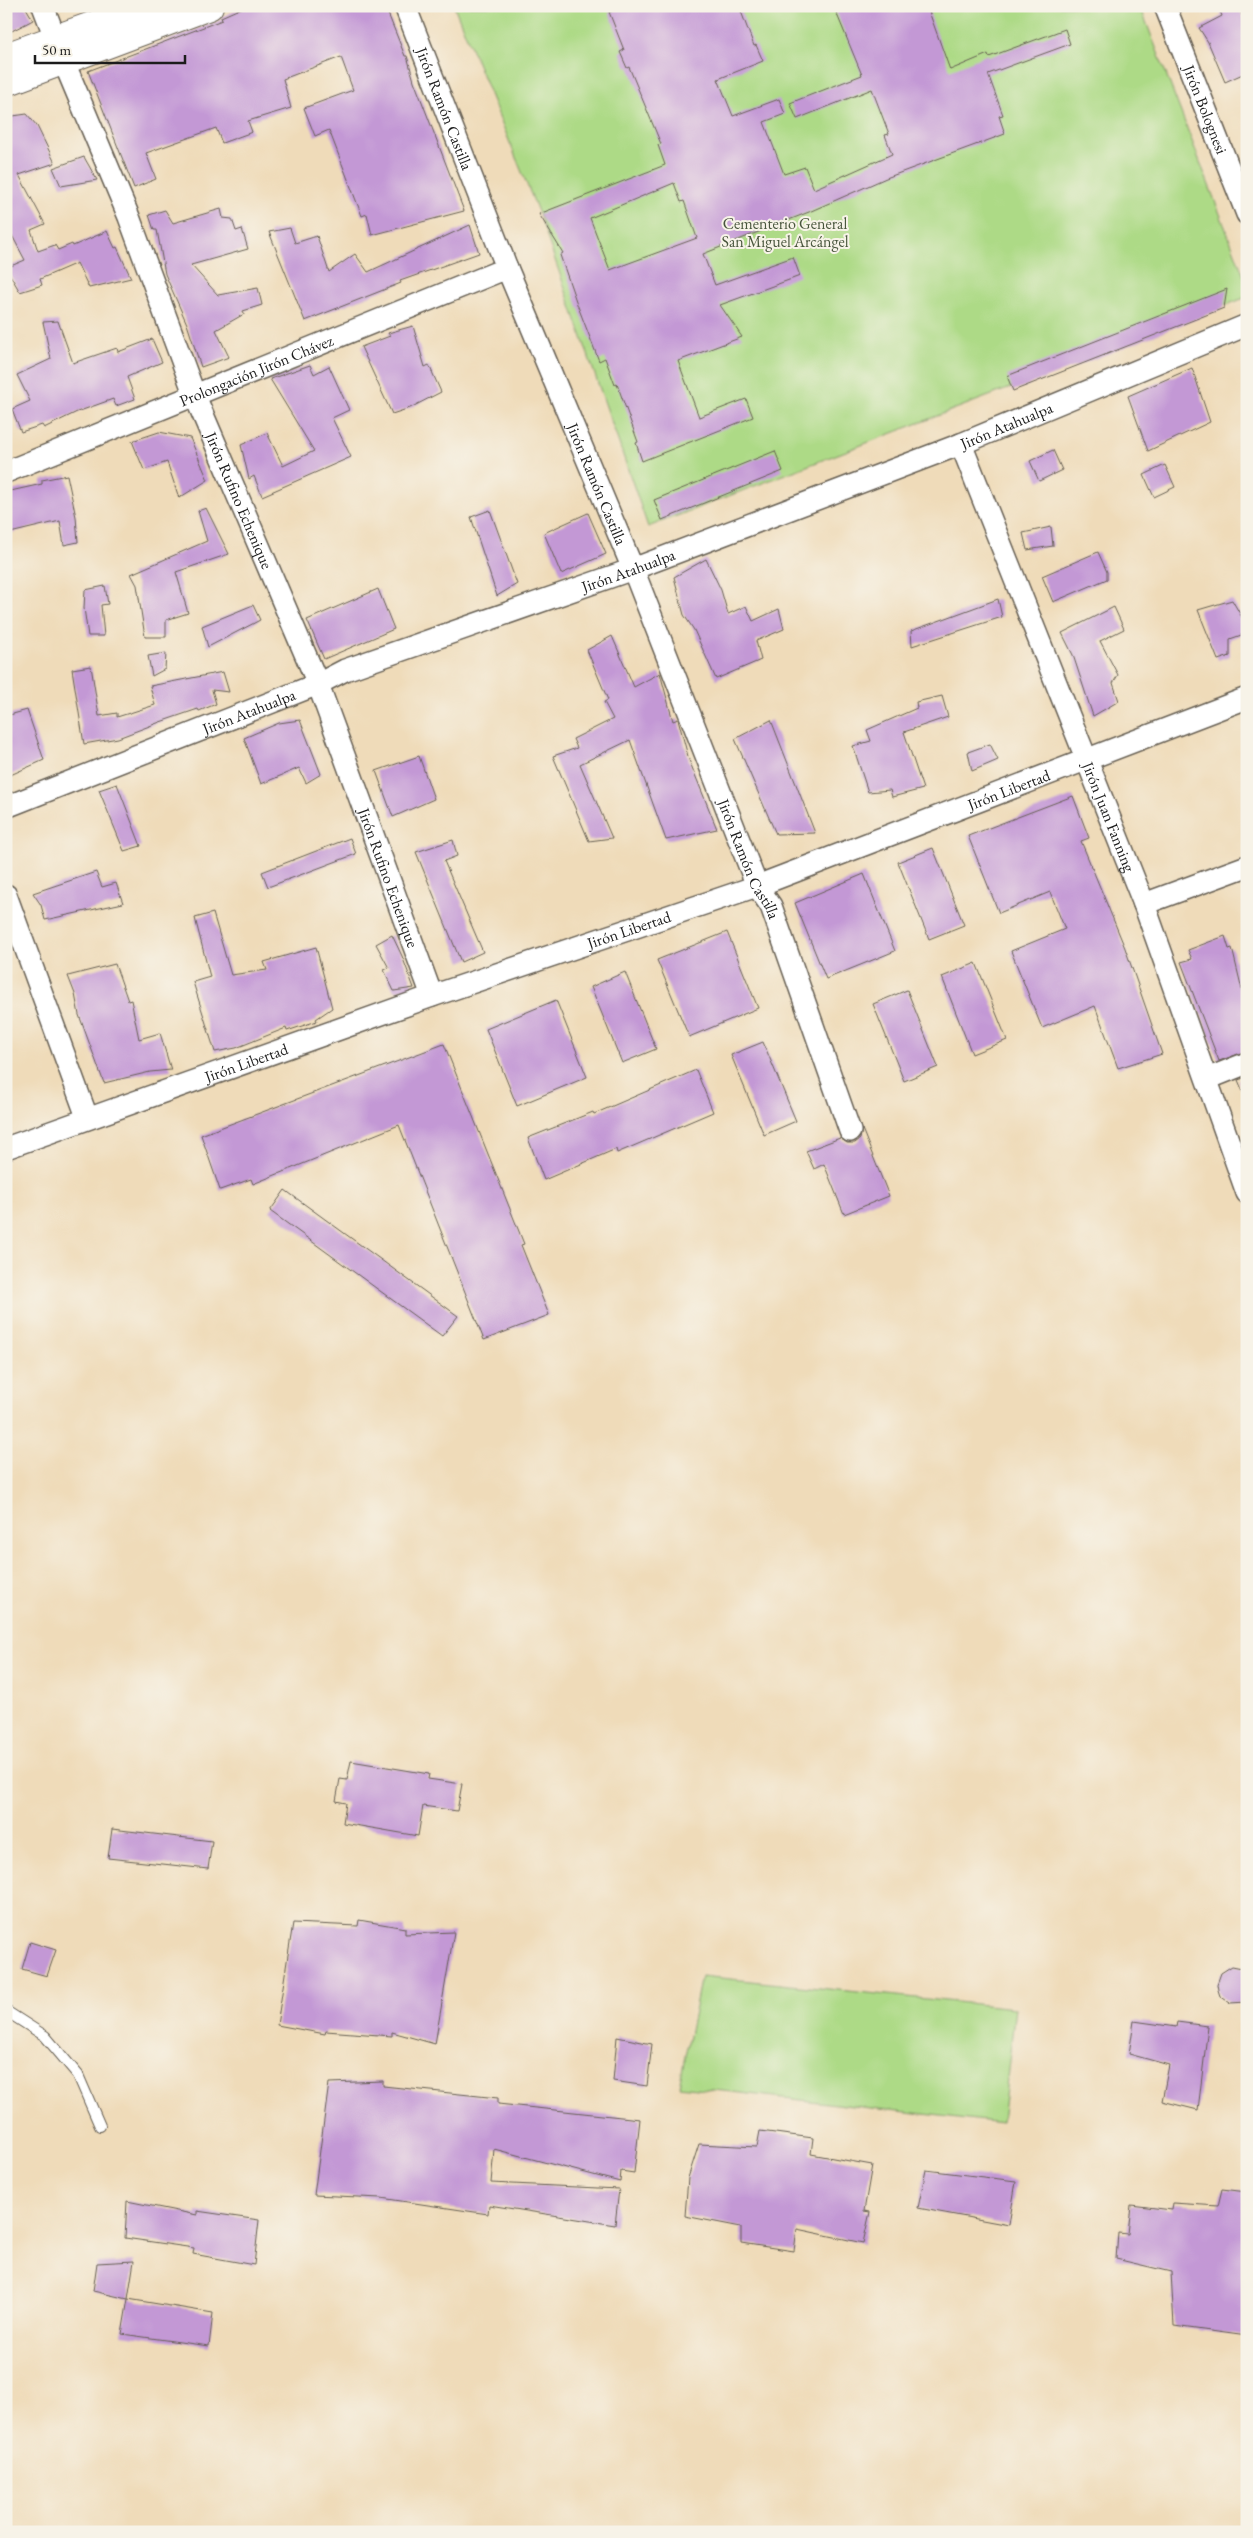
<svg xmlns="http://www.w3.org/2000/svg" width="1253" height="2538" font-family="'EB Garamond',serif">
  <rect width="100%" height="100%" fill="#f7f3e8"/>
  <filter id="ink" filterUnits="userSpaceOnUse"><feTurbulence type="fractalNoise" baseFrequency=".02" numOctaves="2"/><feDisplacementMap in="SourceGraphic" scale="10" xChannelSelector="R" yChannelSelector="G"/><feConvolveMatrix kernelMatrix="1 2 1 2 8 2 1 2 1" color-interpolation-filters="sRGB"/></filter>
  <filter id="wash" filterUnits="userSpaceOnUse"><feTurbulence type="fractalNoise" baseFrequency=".0096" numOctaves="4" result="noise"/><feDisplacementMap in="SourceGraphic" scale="20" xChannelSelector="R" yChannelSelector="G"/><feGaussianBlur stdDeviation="1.12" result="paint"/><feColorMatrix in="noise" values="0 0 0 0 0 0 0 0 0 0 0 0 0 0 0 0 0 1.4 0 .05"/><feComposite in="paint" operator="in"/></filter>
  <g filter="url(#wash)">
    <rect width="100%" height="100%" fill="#efdbb9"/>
    <g fill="#adda86" stroke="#647b51">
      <path d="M 454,6 L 1140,6 L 1247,284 L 1247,297 L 648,527 L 539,214 Z"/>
      <path d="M 701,1976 L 1015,2008 L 1002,2123 L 679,2086 Z"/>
    </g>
    <g id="blocks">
      <g fill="#c398d5" fill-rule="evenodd">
        <path d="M 6,6 L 25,6 L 33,20 L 6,34 Z"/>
        <path d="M 246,6 L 385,6 L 405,56 L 407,56 L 414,81 L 464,211 L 372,235 L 367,214 L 362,216 L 329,130 L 315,136 L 304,108 L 353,90 L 341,57 L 283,79 L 291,108 L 248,121 L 252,132 L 222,143 L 216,128 L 146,153 L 156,179 L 134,188 L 88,71 L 222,20 L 221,17 Z"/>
        <path d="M 623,6 L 739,6 L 754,46 L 756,45 L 763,61 L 718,79 L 733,116 L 779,99 L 785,114 L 764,122 L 784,174 L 805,167 L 814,189 L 892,154 L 885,135 L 889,134 L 872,89 L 797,119 L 790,103 L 862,75 L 836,12 L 852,6 L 927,6 L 950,70 L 988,54 L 989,57 L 1065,29 L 1070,44 L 988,74 L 1003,115 L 999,116 L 1005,134 L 886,178 L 809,212 L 703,254 L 715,285 L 793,257 L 800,276 L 720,305 L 742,337 L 678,361 L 699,417 L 746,399 L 753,417 L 642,461 L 636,443 L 638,442 L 617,384 L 615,385 L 605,358 L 599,361 L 577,304 L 560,255 L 563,253 L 539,214 L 665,165 L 658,145 L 661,144 L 629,67 L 627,68 L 620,52 L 624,50 L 609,12 ZM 674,183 L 681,202 L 684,201 L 697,238 L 610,270 L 590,218 Z"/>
        <path d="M 1233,6 L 1239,6 L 1247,30 L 1247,72 L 1225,82 L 1208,42 L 1199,28 L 1222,16 L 1220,11 Z"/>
        <path d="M 27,114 L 37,126 L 55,163 L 19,175 L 45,224 L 31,230 L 38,251 L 55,245 L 58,250 L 72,244 L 73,246 L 107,231 L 115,248 L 117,247 L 131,278 L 89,288 L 77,263 L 40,279 L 42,285 L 20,292 L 6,268 L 25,260 L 6,224 L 6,117 Z"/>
        <path d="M 84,157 L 97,180 L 61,186 L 53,168 Z"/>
        <path d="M 221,209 L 223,218 L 232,219 L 236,231 L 242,229 L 248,249 L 191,265 L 218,295 L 258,288 L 262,305 L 243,311 L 244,314 L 216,330 L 229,357 L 201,367 L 187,324 L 165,274 L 157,230 L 154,230 L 149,215 L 165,210 L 173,223 Z"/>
        <path d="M 470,225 L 479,253 L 400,281 L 401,283 L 305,321 L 269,232 L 290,228 L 295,243 L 317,236 L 329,272 L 355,254 L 368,272 Z"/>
        <path d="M 1227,289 L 1224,308 L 1013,391 L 1007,376 Z"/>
        <path d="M 58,321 L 73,363 L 117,348 L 118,352 L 152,339 L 162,362 L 127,377 L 135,399 L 116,406 L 113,399 L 77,412 L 44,428 L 42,425 L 21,432 L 12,409 L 30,401 L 17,375 L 51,359 L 43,322 Z"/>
        <path d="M 413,326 L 425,367 L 429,365 L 441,392 L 410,408 L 392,414 L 361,347 L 390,336 L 388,333 Z"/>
        <path d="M 310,365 L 314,374 L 329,366 L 349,410 L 332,418 L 351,457 L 262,496 L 254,476 L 249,479 L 241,445 L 267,433 L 283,466 L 314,451 L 270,379 Z"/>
        <path d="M 1192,368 L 1210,422 L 1148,451 L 1128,396 Z"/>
        <path d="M 159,432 L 190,438 L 208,480 L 179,498 L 167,462 L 144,470 L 132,441 Z"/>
        <path d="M 1053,450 L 1062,470 L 1039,481 L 1030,461 Z"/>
        <path d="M 775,451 L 783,471 L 662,520 L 654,500 Z"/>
        <path d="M 1165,465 L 1175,487 L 1154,497 L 1144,475 Z"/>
        <path d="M 67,475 L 76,517 L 78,542 L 64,545 L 60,521 L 6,534 L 6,492 L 42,484 L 42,480 Z"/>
        <path d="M 206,508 L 229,554 L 176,572 L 188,613 L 166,620 L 166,637 L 145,637 L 137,585 L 131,574 L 207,541 L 198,511 Z"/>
        <path d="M 490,510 L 517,584 L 497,596 L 471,517 Z"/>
        <path d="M 588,513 L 606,554 L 561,574 L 544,533 Z"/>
        <path d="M 1051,527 L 1053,546 L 1027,550 L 1023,533 Z"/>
        <path d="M 1098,552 L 1107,572 L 1107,579 L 1053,602 L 1042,576 Z"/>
        <path d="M 706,559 L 721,590 L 728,614 L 746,606 L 753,621 L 779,609 L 784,629 L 756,641 L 761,660 L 716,679 L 694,630 L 684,615 L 674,577 Z"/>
        <path d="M 105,586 L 108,604 L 101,605 L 104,636 L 88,636 L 84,608 L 85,590 Z"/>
        <path d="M 378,589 L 394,629 L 324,659 L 307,620 Z"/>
        <path d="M 998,599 L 1002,617 L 912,646 L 911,631 Z"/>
        <path d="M 1232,600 L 1247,626 L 1247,633 L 1230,639 L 1230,656 L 1218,660 L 1198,610 Z"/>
        <path d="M 253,605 L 260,620 L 208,647 L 202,626 Z"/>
        <path d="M 1114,607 L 1124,629 L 1100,641 L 1118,675 L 1113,683 L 1119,701 L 1093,716 L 1073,655 L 1062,633 Z"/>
        <path d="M 612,636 L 634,687 L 660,673 L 673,721 L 678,719 L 689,760 L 717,829 L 666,840 L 630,740 L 580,764 L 612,838 L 589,841 L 553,756 L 577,748 L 573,739 L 613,719 L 604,702 L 608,700 L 587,650 Z"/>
        <path d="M 166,653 L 165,669 L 152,676 L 148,656 Z"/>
        <path d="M 91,666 L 99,716 L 117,713 L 117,717 L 155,705 L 150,686 L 223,672 L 229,692 L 212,690 L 216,704 L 199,711 L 198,709 L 160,722 L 118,738 L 84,744 L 72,669 Z"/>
        <path d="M 942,696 L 948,717 L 904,732 L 923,789 L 892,797 L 890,790 L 868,792 L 853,746 L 871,741 L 867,730 L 917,708 L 916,702 Z"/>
        <path d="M 27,710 L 44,760 L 6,777 L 6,716 Z"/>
        <path d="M 300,720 L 321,774 L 306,783 L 299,768 L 261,784 L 244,738 L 279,723 Z"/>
        <path d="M 771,720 L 815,833 L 776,834 L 735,739 Z"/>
        <path d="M 990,744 L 998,760 L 972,771 L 968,752 Z"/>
        <path d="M 419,756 L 434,799 L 393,817 L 376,771 Z"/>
        <path d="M 117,784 L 141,846 L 124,851 L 99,790 Z"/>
        <path d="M 1073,796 L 1089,838 L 1081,841 L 1125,948 L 1162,1054 L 1118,1068 L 1095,1006 L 1042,1028 L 1011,951 L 1065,929 L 1050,892 L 999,913 L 968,836 Z"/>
        <path d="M 350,838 L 356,854 L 268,887 L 262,872 Z"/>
        <path d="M 453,840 L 457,856 L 444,861 L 483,952 L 461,962 L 416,852 Z"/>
        <path d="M 933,848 L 964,925 L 929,939 L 898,862 Z"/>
        <path d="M 96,872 L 102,887 L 116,883 L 123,903 L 45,920 L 41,905 L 33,893 Z"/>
        <path d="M 864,874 L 895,951 L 826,979 L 795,903 Z"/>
        <path d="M 213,913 L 231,975 L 267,970 L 264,962 L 316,947 L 332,1008 L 316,1019 L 317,1021 L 287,1031 L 286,1028 L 236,1048 L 215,1052 L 193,982 L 210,977 L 195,918 Z"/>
        <path d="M 727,932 L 758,1008 L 689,1037 L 657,960 Z"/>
        <path d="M 392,935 L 402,956 L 414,988 L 394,991 L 384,970 L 389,968 L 376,944 Z"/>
        <path d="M 1225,936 L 1229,949 L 1232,948 L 1243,994 L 1247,993 L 1247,1051 L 1219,1061 L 1181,962 L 1192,959 L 1188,950 Z"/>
        <path d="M 976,963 L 1007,1040 L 972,1054 L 942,977 Z"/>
        <path d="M 115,964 L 128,1001 L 131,1000 L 139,1039 L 160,1033 L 171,1070 L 150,1072 L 104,1083 L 79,1015 L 75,994 L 68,976 Z"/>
        <path d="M 625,972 L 656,1049 L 622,1063 L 591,987 Z"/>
        <path d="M 907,990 L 938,1067 L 904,1081 L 873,1004 Z"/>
        <path d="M 556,1000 L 587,1077 L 517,1106 L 486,1029 Z"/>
        <path d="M 763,1042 L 796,1121 L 764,1135 L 731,1055 Z"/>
        <path d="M 444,1044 L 524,1244 L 521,1245 L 549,1315 L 484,1340 L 399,1125 L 253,1184 L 251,1179 L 220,1190 L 201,1135 Z"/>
        <path d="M 696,1070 L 713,1112 L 617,1153 L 616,1149 L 544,1180 L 528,1138 L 593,1112 L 594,1114 Z"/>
        <path d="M 1247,1077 L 1247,1098 L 1246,1099 L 1238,1080 Z"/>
        <path d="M 862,1129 L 889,1196 L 844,1214 L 824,1164 L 814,1169 L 806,1151 L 840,1138 L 847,1143 L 855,1143 L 860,1139 Z"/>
        <path d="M 285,1190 L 458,1316 L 442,1336 L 270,1211 Z"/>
        <path d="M 351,1761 L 429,1774 L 428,1779 L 462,1784 L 457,1811 L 423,1806 L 418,1836 L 343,1823 L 346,1803 L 336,1801 L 340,1779 L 347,1780 Z"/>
        <path d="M 112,1829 L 212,1841 L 208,1869 L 108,1858 Z"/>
        <path d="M 359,1920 L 405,1928 L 405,1934 L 454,1932 L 435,2044 L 392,2032 L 392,2036 L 326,2031 L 325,2034 L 277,2025 L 293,1923 L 358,1926 Z"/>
        <path d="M 30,1942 L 56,1950 L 47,1976 L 22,1969 Z"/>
        <path d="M 1232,1966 L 1247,1969 L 1247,2002 L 1230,2003 L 1220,1996 L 1218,1990 L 1217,1984 L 1221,1973 Z"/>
        <path d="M 1134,2021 L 1176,2027 L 1177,2022 L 1208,2026 L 1198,2110 L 1162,2101 L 1169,2065 L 1129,2054 Z"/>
        <path d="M 617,2037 L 652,2044 L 647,2086 L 613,2081 Z"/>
        <path d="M 383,2081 L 383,2086 L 498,2098 L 498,2104 L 640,2119 L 634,2173 L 621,2171 L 620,2182 L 494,2149 L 491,2183 L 619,2189 L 615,2225 L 489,2205 L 488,2214 L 381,2198 L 314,2195 L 329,2083 Z"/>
        <path d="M 760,2131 L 813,2138 L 811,2154 L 872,2165 L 864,2211 L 870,2212 L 863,2243 L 797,2229 L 794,2251 L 741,2243 L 741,2227 L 685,2216 L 688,2178 L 699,2144 L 757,2147 Z"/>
        <path d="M 926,2170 L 1016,2181 L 1009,2225 L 918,2208 Z"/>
        <path d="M 1222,2189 L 1247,2192 L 1247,2336 L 1174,2326 L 1171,2272 L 1116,2259 L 1118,2233 L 1128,2234 L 1131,2205 L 1172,2210 L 1173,2203 L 1218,2206 Z"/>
        <path d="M 127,2201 L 197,2215 L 197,2211 L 259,2220 L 254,2265 L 193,2254 L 194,2248 L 125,2238 Z"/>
        <path d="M 134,2261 L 128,2299 L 93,2291 L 97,2263 Z"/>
        <path d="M 128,2299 L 213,2313 L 209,2346 L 122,2334 Z"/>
      </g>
    </g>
  </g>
  <g filter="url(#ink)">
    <use href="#blocks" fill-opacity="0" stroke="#665f53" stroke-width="1"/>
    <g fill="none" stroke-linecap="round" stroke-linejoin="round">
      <defs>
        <path id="lane" d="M 6,2011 L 45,2036 L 78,2075 L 100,2126"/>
        <g id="street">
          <path id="s1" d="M 43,6 L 69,74 L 129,217 L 195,396 L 318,684 L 432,996"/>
          <path id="s2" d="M 405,6 L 507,268 L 633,569 L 757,886 L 771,906 L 850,1131"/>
          <path id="s3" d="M 1165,6 L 1247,214"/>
          <path id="s4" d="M 961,444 L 1144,904 L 1247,1193"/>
          <path id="s5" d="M 6,472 L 507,268"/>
          <path id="s6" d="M 6,807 L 318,684 L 345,670 L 633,569 L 961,444 L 1247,325"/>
          <path d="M 6,895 L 87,1117"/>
          <path d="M 1144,904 L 1247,866"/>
          <path d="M 1207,1079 L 1247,1063"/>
          <path id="s7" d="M 6,1148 L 432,996 L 757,886 L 1247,698"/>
        </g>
        <g id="secondary">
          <path d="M 6,57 L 147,6"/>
          <path d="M 6,82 L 209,6"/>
        </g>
      </defs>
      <use href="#lane" stroke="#665f53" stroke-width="12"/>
      <use href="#street" stroke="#665f53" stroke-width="24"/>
      <use href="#secondary" stroke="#665f53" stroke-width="30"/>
      <use href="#lane" stroke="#fff" stroke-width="10"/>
      <use href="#street" stroke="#fff" stroke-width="21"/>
      <use href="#secondary" stroke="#fff" stroke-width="28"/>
    </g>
  </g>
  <g text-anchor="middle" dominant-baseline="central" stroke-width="4" stroke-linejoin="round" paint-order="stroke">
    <g font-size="16" fill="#1c1c1c" stroke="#f7f3e8">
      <text stroke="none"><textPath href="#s2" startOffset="110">Jirón Ramón Castilla</textPath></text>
      <text stroke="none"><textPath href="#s3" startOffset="111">Jirón Bolognesi</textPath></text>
      <text stroke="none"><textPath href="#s5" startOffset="270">Prolongación Jirón Chávez</textPath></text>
      <text stroke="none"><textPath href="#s6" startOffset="1071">Jirón Atahualpa</textPath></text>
      <text stroke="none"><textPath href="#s2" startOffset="515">Jirón Ramón Castilla</textPath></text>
      <text stroke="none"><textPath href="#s1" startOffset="532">Jirón Rufino Echenique</textPath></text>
      <text stroke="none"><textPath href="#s6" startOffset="666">Jirón Atahualpa</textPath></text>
      <text stroke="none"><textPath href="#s6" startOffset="261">Jirón Atahualpa</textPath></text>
      <text stroke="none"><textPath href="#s7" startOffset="1065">Jirón Libertad</textPath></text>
      <text stroke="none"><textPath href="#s4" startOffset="401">Jirón Juan Fanning</textPath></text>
      <text stroke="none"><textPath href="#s2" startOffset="920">Jirón Ramón Castilla</textPath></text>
      <text stroke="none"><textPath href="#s1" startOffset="938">Jirón Rufino Echenique</textPath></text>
      <text stroke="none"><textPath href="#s7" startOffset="660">Jirón Libertad</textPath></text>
      <text stroke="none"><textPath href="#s7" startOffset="255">Jirón Libertad</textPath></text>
    </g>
    <g font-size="16" fill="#48553c" stroke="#f7f3e8">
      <text x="785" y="223">Cementerio General<tspan x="785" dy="18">San Miguel Arcángel</tspan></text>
    </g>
  </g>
  <rect width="1253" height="2538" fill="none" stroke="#f7f3e8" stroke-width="25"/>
  <path d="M35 55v8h150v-8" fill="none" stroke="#1c1c1c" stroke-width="2.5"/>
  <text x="42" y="55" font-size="15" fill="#1c1c1c" stroke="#f7f3e8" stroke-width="4" paint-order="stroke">50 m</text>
</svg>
